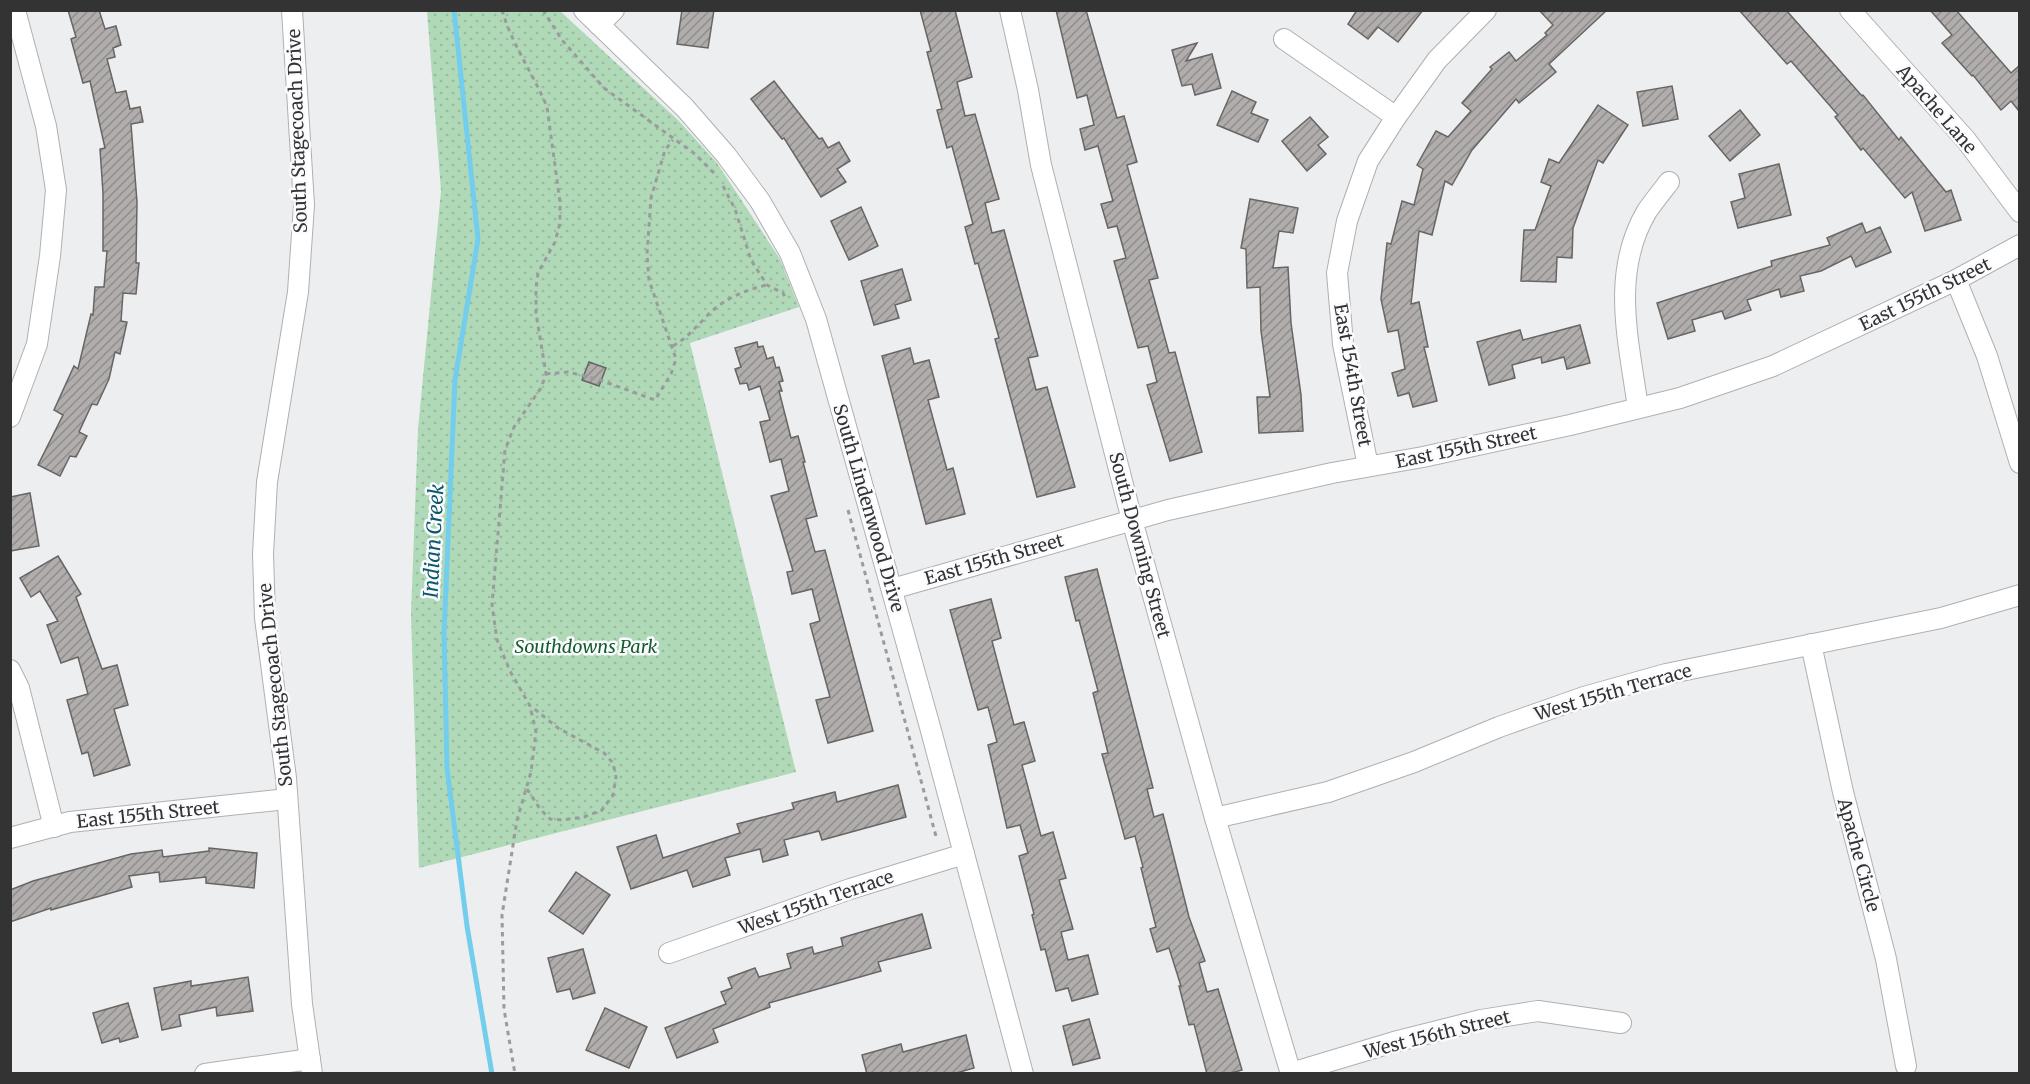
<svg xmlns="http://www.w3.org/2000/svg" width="2030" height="1084" font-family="Merriweather,serif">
  <defs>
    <pattern id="park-dots" width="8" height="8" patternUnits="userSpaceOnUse" patternTransform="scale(1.5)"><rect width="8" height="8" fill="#b0d9b8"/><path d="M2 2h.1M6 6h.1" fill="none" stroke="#98bb9f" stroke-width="1.8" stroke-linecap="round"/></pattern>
    <pattern id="building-hatch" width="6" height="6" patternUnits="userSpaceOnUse" patternTransform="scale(1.5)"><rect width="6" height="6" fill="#b0adac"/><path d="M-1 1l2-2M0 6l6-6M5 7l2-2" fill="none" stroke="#908d8d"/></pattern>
  </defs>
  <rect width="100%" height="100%" fill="#edeef0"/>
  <path fill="url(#park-dots)" d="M 427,11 L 560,11 L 678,120 L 717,163 L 780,259 L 799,307 L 690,343 L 796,772 L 419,868 L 411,614 L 418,429 L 441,191 Z"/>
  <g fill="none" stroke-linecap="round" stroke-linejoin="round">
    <path stroke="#73cded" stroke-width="5" d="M 454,10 L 478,239 L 455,380 L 444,633 L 447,768 L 467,926 L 492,1074"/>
  </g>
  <g fill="url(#building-hatch)" stroke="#686664" stroke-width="1.5">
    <path d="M 68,10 L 99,10 L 105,29 L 116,26 L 121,45 L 113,48 L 115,57 L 107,59 L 116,93 L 126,91 L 130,109 L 140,107 L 143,122 L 131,124 L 137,202 L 136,263 L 139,263 L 136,294 L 123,293 L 121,321 L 127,322 L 120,354 L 115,352 L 109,379 L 97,405 L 92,404 L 79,432 L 87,436 L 76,457 L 70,456 L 60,476 L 38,465 L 63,415 L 54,410 L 74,366 L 78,369 L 91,314 L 93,315 L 95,287 L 104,287 L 107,251 L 103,251 L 103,193 L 100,149 L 105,148 L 90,81 L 83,83 L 71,39 L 76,37 Z"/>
    <path d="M 682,10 L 714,10 L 708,48 L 677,44 Z"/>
    <path d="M 920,10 L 955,10 L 972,77 L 957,82 L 965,116 L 975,114 L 999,199 L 985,203 L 992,233 L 1004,230 L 1038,356 L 1028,358 L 1036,390 L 1047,387 L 1075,487 L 1037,497 L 995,339 L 999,338 L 978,263 L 975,264 L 965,227 L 973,224 L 952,146 L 947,148 L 937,110 L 942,109 L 927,52 L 931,51 Z"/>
    <path d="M 1056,10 L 1086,10 L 1117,118 L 1124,116 L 1137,162 L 1127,165 L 1158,278 L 1149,280 L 1169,353 L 1175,352 L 1202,452 L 1170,461 L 1147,385 L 1157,382 L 1148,346 L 1138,348 L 1114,261 L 1126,258 L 1117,226 L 1108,228 L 1101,204 L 1113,201 L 1109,187 L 1098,146 L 1085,150 L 1080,129 L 1094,125 L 1087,95 L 1077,98 Z"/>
    <path d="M 1357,10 L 1423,10 L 1398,42 L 1378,27 L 1368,39 L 1348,24 Z"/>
    <path d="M 1539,10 L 1607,10 L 1549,64 L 1556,72 L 1519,103 L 1516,99 L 1472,150 L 1452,185 L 1445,181 L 1432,235 L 1419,231 L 1411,304 L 1419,302 L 1428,347 L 1424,347 L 1437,401 L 1413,407 L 1409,393 L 1398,396 L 1392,373 L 1405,369 L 1398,330 L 1388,332 L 1381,299 L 1387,243 L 1391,244 L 1402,201 L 1414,205 L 1423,169 L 1417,165 L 1436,131 L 1448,137 L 1471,111 L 1462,103 L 1492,69 L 1490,67 L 1509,52 L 1516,61 L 1547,35 L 1545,33 L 1553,25 Z"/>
    <path d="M 1739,10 L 1786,10 L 1862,96 L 1863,95 L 1899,140 L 1901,137 L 1946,192 L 1951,190 L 1961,220 L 1925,231 L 1912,192 L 1905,198 L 1863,148 L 1861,150 L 1835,117 L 1838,115 L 1791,61 L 1787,64 Z"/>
    <path d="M 1930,10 L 1956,10 L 2011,73 L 2019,66 L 2019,111 L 2011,101 L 2001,110 L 1973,75 L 1972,76 L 1942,43 L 1952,35 Z"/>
    <path d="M 1197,43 L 1186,61 L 1212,54 L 1221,88 L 1195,95 L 1192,84 L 1182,86 L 1172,50 Z"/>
    <path d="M 774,81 L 819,139 L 822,138 L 828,148 L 839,142 L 850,161 L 837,169 L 846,182 L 821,197 L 784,138 L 782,139 L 751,99 Z"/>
    <path d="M 1672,86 L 1678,119 L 1643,126 L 1637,92 Z"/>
    <path d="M 1232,91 L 1256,102 L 1251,113 L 1268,120 L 1258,142 L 1217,125 Z"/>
    <path d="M 1598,105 L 1628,125 L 1603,163 L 1598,160 L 1573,228 L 1572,258 L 1557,257 L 1556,282 L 1521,281 L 1524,230 L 1535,230 L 1551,186 L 1541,182 L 1549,159 L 1559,163 Z"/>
    <path d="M 1740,110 L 1760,135 L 1730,161 L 1709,136 Z"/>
    <path d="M 1310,117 L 1328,137 L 1318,145 L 1326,154 L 1307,171 L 1282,141 Z"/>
    <path d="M 1779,164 L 1791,215 L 1738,228 L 1731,202 L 1745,198 L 1739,174 Z"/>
    <path d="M 1250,199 L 1298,208 L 1293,233 L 1279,231 L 1273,268 L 1288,267 L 1291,323 L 1301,395 L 1303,431 L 1259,433 L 1257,397 L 1270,397 L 1261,331 L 1260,287 L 1247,288 L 1246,249 L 1241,248 Z"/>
    <path d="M 861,207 L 878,246 L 849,260 L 831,221 Z"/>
    <path d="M 1862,223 L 1866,233 L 1880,227 L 1891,252 L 1856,267 L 1851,256 L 1821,271 L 1800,276 L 1804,291 L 1781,297 L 1779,289 L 1747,300 L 1751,310 L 1725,319 L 1722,311 L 1692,320 L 1695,331 L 1668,339 L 1657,303 L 1772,266 L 1771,261 L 1830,245 L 1827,238 Z"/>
    <path d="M 902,269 L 911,300 L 895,305 L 899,318 L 874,325 L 861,281 Z"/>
    <path d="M 1580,325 L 1590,363 L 1567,369 L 1564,357 L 1542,363 L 1541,357 L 1512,365 L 1515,378 L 1489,385 L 1477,342 L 1520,330 L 1523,340 Z"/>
    <path d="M 757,342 L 758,347 L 763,346 L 767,359 L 773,357 L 776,368 L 779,367 L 783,381 L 779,382 L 782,391 L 779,391 L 791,438 L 798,436 L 805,462 L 803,462 L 817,516 L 806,519 L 815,552 L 825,550 L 873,731 L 828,743 L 816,700 L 830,697 L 810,624 L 820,621 L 812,589 L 792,594 L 787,572 L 793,571 L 771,496 L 789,491 L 781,459 L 770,462 L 760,422 L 770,420 L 760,386 L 749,390 L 747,383 L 740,384 L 735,369 L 741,367 L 735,348 Z"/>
    <path d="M 910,348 L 914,364 L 929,360 L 939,397 L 928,400 L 947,470 L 953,468 L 965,514 L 926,524 L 882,356 Z"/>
    <path d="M 589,362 L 606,368 L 599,386 L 582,380 Z"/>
    <path d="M 30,493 L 39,546 L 10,551 L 10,497 Z"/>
    <path d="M 58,556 L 81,594 L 76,597 L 102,669 L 117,665 L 128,705 L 114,709 L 130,765 L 94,776 L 88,752 L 82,754 L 67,700 L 88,694 L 78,657 L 61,663 L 47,625 L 58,621 L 40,591 L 31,597 L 20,578 Z"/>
    <path d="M 1097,569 L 1153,788 L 1147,789 L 1154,817 L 1163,814 L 1189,917 L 1205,961 L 1199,963 L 1207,992 L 1218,989 L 1242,1070 L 1228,1074 L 1207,1074 L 1194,1024 L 1189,1025 L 1179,986 L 1181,986 L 1169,948 L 1157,952 L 1150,929 L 1156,927 L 1141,868 L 1143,867 L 1135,836 L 1125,839 L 1114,798 L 1102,754 L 1108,753 L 1093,693 L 1098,691 L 1079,620 L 1076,621 L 1065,577 Z"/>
    <path d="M 991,599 L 1001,638 L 992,641 L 1014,725 L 1024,722 L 1035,761 L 1022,765 L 1041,836 L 1053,832 L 1066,878 L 1059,880 L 1073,929 L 1061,932 L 1068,960 L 1088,955 L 1098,994 L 1072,1001 L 1068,988 L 1056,991 L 1045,949 L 1041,950 L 1032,915 L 1034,914 L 1019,856 L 1028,853 L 1020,825 L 1007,828 L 988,745 L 997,742 L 988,707 L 978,710 L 950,610 Z"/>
    <path d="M 898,785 L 906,817 L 822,840 L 819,831 L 784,840 L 788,855 L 763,862 L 760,849 L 725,858 L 730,875 L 693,887 L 687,870 L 631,889 L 617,847 L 656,835 L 663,858 L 740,833 L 737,824 L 794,809 L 792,803 L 835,792 L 837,802 Z"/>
    <path d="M 209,848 L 257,853 L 254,888 L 206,883 L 206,877 L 160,882 L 159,872 L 129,876 L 132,887 L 51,910 L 51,908 L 10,922 L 10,890 L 33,881 L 131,854 L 162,850 L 163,857 L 209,851 Z"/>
    <path d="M 576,872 L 610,895 L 583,934 L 549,911 Z"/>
    <path d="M 922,914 L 931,948 L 878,962 L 881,971 L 769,1003 L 770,1007 L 713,1029 L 718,1042 L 677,1058 L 665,1028 L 726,1004 L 721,992 L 732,988 L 728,978 L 755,968 L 759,977 L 791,968 L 787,954 L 812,947 L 814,954 L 843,946 L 841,938 Z"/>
    <path d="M 583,949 L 595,993 L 573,999 L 570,989 L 557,992 L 548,958 Z"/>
    <path d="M 248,977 L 253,1011 L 217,1016 L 216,1007 L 179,1015 L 181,1026 L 162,1030 L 154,988 L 191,981 L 191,986 Z"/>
    <path d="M 128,1003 L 138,1037 L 120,1042 L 119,1038 L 102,1043 L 93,1013 Z"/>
    <path d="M 605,1008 L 647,1027 L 629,1068 L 586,1050 Z"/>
    <path d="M 1089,1019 L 1100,1058 L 1073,1065 L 1063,1026 Z"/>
    <path d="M 966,1035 L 974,1068 L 953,1074 L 867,1074 L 862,1055 L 901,1044 L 903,1052 Z"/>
  </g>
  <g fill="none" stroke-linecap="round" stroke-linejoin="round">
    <defs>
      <g id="minor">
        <path d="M 292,10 L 304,205 L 298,292 L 267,482 L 263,554 L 265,618 L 286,778 L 302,1004 L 312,1074"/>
        <path d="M 584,10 L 685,108 L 726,155 L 760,201 L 790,253 L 816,319 L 930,727 L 1023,1074"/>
        <path d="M 1010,10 L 1028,90 L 1041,165 L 1132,520 L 1215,818 L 1291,1074"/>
        <path d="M 1850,10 L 1966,140 L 2020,212"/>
        <path d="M 599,25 L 614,10"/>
        <path d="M 1284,39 L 1396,117"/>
        <path d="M 1956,280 L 1987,356 L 2020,463"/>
        <path d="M 1638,408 C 1629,342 1610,273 1647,211 C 1654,201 1662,191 1669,182"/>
        <path d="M 10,417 L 37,344 L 50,256 L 56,190 L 46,126 L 15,10"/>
        <path d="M 1368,466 L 1343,344 L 1337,273 L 1347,221 L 1368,161 L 1396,117 L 1437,60 L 1486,10"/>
        <path d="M 892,589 L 1168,510 L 1332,473 L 1423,457 L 1570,425 L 1680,398 L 1773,366 L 1956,280 L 2020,245"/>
        <path d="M 1811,644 L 1843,792 L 1886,959 L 1906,1066"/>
        <path d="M 10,670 L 19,688 L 54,827"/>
        <path d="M 1215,818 L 1328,792 L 1414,762 L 1499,727 L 1584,697 L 1666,674 L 1941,618 L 2020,595"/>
        <path d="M 10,838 L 70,822 L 287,799"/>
        <path d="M 669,953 L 850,889 L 964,854"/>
        <path d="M 1291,1073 L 1394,1042 L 1481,1020 L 1538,1011 L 1621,1023"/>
        <path d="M 205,1074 L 310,1059"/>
      </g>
    </defs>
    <use href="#minor" stroke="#afb0b2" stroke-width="22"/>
    <g stroke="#9a9b9c" stroke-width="3" stroke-dasharray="4.5 4.5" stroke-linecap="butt">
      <path d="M 502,10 C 512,45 533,73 547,107 L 560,202 L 560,223 L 555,242 L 538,273 L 536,288 L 536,313 L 546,374 L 541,388 L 514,427 L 505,450 L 492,605 L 497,640 L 510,671 L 530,706 L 536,732 L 531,772 L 517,820 L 502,915 L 504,1009 L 515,1074"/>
      <path d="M 543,10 L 562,40 L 604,88 L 695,154 L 714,173"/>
      <path d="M 723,186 L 735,209 L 751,260 L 767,285 L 783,293 L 785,297"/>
      <path d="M 673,346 C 688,337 693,330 705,318 C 721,300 744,290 767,285"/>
      <path d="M 546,374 L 568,372 L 597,379 L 655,400 L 671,374 L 676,359 L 649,280 L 647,254 L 651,198 L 665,150 L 673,140"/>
      <path d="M 848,510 L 937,840"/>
      <path d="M 527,789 L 540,809 L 550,819 L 562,820 L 584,817 L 602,810 L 613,795 L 616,777 L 613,763 L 604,753 L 558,728 L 532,707"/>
    </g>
    <use href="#minor" stroke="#fff" stroke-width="20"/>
  </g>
  <g text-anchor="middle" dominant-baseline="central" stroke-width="5" stroke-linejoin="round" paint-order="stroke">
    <g font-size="18" fill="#333334" stroke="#fbfbfe">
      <text transform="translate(1937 109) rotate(49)">Apache Lane</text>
      <text transform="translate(297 131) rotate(-92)">South Stagecoach Drive</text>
      <text transform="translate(1925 294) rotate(-26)">East 155th Street</text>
      <text transform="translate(1353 375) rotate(80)">East 154th Street</text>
      <text transform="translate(1466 447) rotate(-12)">East 155th Street</text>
      <text transform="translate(869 508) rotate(74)">South Lindenwood Drive</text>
      <text transform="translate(1140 545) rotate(75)">South Downing Street</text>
      <text transform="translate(994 559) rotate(-16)">East 155th Street</text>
      <text transform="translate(275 685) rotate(-96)">South Stagecoach Drive</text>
      <text transform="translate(1613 692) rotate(-16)">West 155th Terrace</text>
      <text transform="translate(148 814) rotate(-6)">East 155th Street</text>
      <text transform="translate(1859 855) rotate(75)">Apache Circle</text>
      <text transform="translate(816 902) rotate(-19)">West 155th Terrace</text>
      <text transform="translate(1437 1034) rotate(-14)">West 156th Street</text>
    </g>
    <g font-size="18" font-style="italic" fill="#165d2f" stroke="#fbfbfe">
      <text x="586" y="646">Southdowns Park</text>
    </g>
    <g font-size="20" font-style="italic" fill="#09576d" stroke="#fbfbfe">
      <text transform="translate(433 541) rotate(-87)">Indian Creek</text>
    </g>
  </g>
  <rect width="2030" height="1084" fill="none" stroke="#333334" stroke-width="24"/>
</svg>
